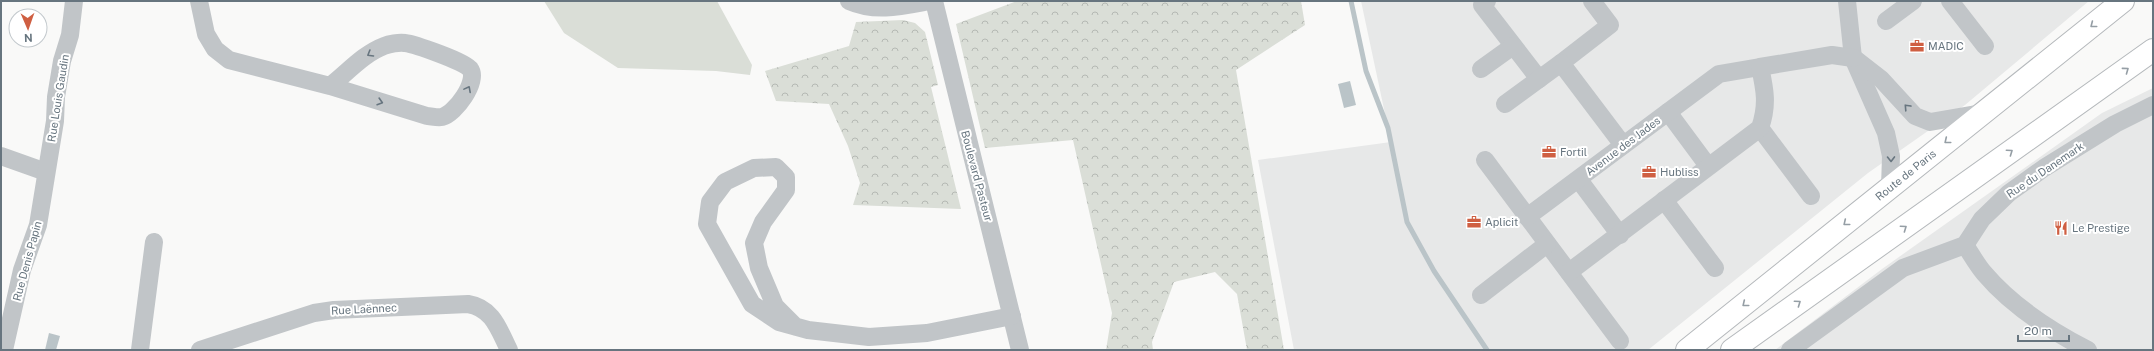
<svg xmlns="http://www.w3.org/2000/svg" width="2154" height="351" font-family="'Public Sans',sans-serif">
  <defs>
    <pattern id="forest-crowns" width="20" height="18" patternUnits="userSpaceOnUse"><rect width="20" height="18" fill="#daded7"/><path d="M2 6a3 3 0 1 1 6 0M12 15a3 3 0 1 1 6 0" fill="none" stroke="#b5b9b4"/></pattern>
  </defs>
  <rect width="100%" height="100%" fill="#f9f9f8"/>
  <g fill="#e7e8e8">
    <path d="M 1361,1 L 2089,1 L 1965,105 L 1868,173 L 1648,350 L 1294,350 L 1258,160 L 1391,142 Z"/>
    <path d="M 2153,88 L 2153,350 L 1775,350 L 1882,269 L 2102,113 Z"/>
  </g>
  <g fill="url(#forest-crowns)">
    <path d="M 1017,1 L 1301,1 L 1305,25 L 1236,70 L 1284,350 L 1247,350 L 1237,294 L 1215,272 L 1174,282 L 1152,342 L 1153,350 L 1106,350 L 1112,313 L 1073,140 L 985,148 L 956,24 Z"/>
    <path d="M 903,20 L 915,23 L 925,32 L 938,85 L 931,87 L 961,209 L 853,205 L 860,183 L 848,146 L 829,104 L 776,101 L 765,71 L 849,46 L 856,22 Z"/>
  </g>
  <path fill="#daded7" d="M 544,1 L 717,1 L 752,65 L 750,75 L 716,71 L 618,68 L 564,33 Z"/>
  <g fill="#bac4c8">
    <path d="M 1350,81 L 1356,105 L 1344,108 L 1338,84 Z"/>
    <path d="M 49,333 L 60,336 L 56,350 L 45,350 Z"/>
  </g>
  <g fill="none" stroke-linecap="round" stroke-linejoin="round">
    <path stroke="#bac4c8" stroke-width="5" d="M 1351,1 L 1366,71 L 1388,128 L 1407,222 L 1434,271 L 1487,350"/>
    <defs>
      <g id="major">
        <path id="s1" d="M 1687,350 L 2123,1"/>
        <path d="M 1732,350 L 2153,50"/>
      </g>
    </defs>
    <use href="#major" stroke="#b5b9bc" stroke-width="24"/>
    <g stroke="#c1c5c8" stroke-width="18">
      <path d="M 199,1 L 206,34 L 215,49 L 229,60 L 330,86 L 427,116 C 431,116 437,118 442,117 C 455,114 479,81 470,69 C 466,62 414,44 405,43 C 399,42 389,44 384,46 C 363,54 347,73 330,86"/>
      <path d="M 849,1 C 876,13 903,6 930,1"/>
      <path d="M 934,1 L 1020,350"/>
      <path d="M 1487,1 L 1482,5 L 1539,79"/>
      <path d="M 1592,1 L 1610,25 L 1561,63 L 1623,145"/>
      <path d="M 1847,1 L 1853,58 L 1886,133 L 1891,156 L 1890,187"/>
      <path d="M 1950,1 L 1985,46"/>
      <path d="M 1886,21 L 1913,1"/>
      <path d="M 1854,58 L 1881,79 L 1915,116 L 1930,122 L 1982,113"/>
      <path d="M 1481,69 L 1513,46"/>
      <path d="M 1505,104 L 1561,63"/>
      <path d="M 1668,112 L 1708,166"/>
      <path d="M 1760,128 L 1811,196"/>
      <path d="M 1,156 L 46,172"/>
      <path d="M 1485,160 L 1620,341"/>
      <path d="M 1579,180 L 1620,235"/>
      <path d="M 1664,200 L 1715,268"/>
      <path d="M 1527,217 L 1719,74 L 1760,67"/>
      <path d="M 1965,245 C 1971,254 1977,265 1984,273 C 2011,305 2051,331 2088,350"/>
      <path d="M 1569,272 L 1760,128 C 1768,105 1765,90 1760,67 L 1832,55 L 1853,58"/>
      <path d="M 1481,295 L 1547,244"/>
      <path d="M 796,327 L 775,306 L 759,268 L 754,243 L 763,222 L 786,190 L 786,177 L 776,167 L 754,168 L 725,182 L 710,202 L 707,224 L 752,304 L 779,322 L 808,330 L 869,337 L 927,333 L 1012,316"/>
      <path d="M 4,350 L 22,270 L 38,225 L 55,121 L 56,97 L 62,61 L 70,35 L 74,1"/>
      <path d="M 140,350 L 154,242"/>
      <path d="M 200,350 L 314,313 L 334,310 L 468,304 C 493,308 499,330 509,350"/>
      <path d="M 1790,350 L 1903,268 L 1965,245 L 1982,219 L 2009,193 L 2044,168 L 2115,124 L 2153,105"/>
    </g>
    <use href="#major" stroke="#fff" stroke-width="22"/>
  </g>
  <defs><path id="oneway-chevron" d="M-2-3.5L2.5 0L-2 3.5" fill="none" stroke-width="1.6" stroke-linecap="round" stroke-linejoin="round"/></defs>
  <g stroke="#959ea5">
    <use href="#oneway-chevron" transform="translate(2093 25) rotate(142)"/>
    <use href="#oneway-chevron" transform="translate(2126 70) rotate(-36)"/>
    <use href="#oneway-chevron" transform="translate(1947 141) rotate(141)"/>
    <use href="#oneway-chevron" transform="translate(2010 152) rotate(-35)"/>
    <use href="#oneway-chevron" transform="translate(1846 223) rotate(141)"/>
    <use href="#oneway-chevron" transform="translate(1904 228) rotate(-35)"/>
    <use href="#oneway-chevron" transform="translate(1798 303) rotate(-35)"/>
    <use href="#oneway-chevron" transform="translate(1745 304) rotate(141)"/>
  </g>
  <g stroke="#67757f">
    <use href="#oneway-chevron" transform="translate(370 54) rotate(149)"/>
    <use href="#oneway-chevron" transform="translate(468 89) rotate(-62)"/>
    <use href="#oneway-chevron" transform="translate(380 102) rotate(17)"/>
    <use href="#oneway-chevron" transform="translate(1907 107) rotate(-133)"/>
    <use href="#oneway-chevron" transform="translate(1891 159) rotate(89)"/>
  </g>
  <defs>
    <symbol id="office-bare" viewBox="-9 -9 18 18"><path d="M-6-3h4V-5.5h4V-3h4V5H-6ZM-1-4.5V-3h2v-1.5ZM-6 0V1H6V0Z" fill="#cf5f42" stroke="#fff" stroke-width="2.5" paint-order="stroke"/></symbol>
    <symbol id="restaurant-bare" viewBox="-9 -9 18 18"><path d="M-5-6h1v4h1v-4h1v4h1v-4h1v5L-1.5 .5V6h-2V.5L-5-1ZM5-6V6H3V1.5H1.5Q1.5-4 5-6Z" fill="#cf5f42" stroke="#fff" stroke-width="2.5" paint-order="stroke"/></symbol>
  </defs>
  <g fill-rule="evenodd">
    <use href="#office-bare" x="1907" y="36" width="20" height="20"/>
    <use href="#office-bare" x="1539" y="142" width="20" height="20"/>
    <use href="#office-bare" x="1639" y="162" width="20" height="20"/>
    <use href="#office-bare" x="1464" y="212" width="20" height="20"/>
    <use href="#restaurant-bare" x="2051" y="218" width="20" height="20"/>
  </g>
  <g text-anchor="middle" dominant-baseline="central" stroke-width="4" stroke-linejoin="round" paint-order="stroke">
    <g font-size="11" fill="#67757f" stroke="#fff" text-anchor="start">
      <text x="1928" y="46">MADIC</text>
      <text x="1560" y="152">Fortil</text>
      <text x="1660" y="172">Hubliss</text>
      <text x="1485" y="222">Aplicit</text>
      <text x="2072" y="228">Le Prestige</text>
    </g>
    <g font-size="11" fill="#67757f" stroke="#fff">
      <text transform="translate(58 98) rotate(-81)">Rue Louis Gaudin</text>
      <text transform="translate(1623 146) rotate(-37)">Avenue des Jades</text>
      <text transform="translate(2045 170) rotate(-34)">Rue du Danemark</text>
      <text stroke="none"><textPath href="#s1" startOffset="280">Route de Paris</textPath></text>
      <text transform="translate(977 176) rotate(75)">Boulevard Pasteur</text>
      <text transform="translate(27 261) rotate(-75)">Rue Denis Papin</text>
      <text transform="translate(364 309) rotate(-3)">Rue Laënnec</text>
    </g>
  </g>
  <rect width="2154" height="351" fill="none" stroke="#67757f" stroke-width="4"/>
  <g transform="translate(28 28) rotate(178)"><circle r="19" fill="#ffffff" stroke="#c2c8cc"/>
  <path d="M0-3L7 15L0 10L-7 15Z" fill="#cf5f42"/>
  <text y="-6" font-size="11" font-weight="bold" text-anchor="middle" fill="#67757f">N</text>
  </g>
  <path d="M2018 335v6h51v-6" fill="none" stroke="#67757f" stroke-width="2"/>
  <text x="2024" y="335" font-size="12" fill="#67757f" stroke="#ffffff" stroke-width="3" paint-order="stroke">20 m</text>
</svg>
